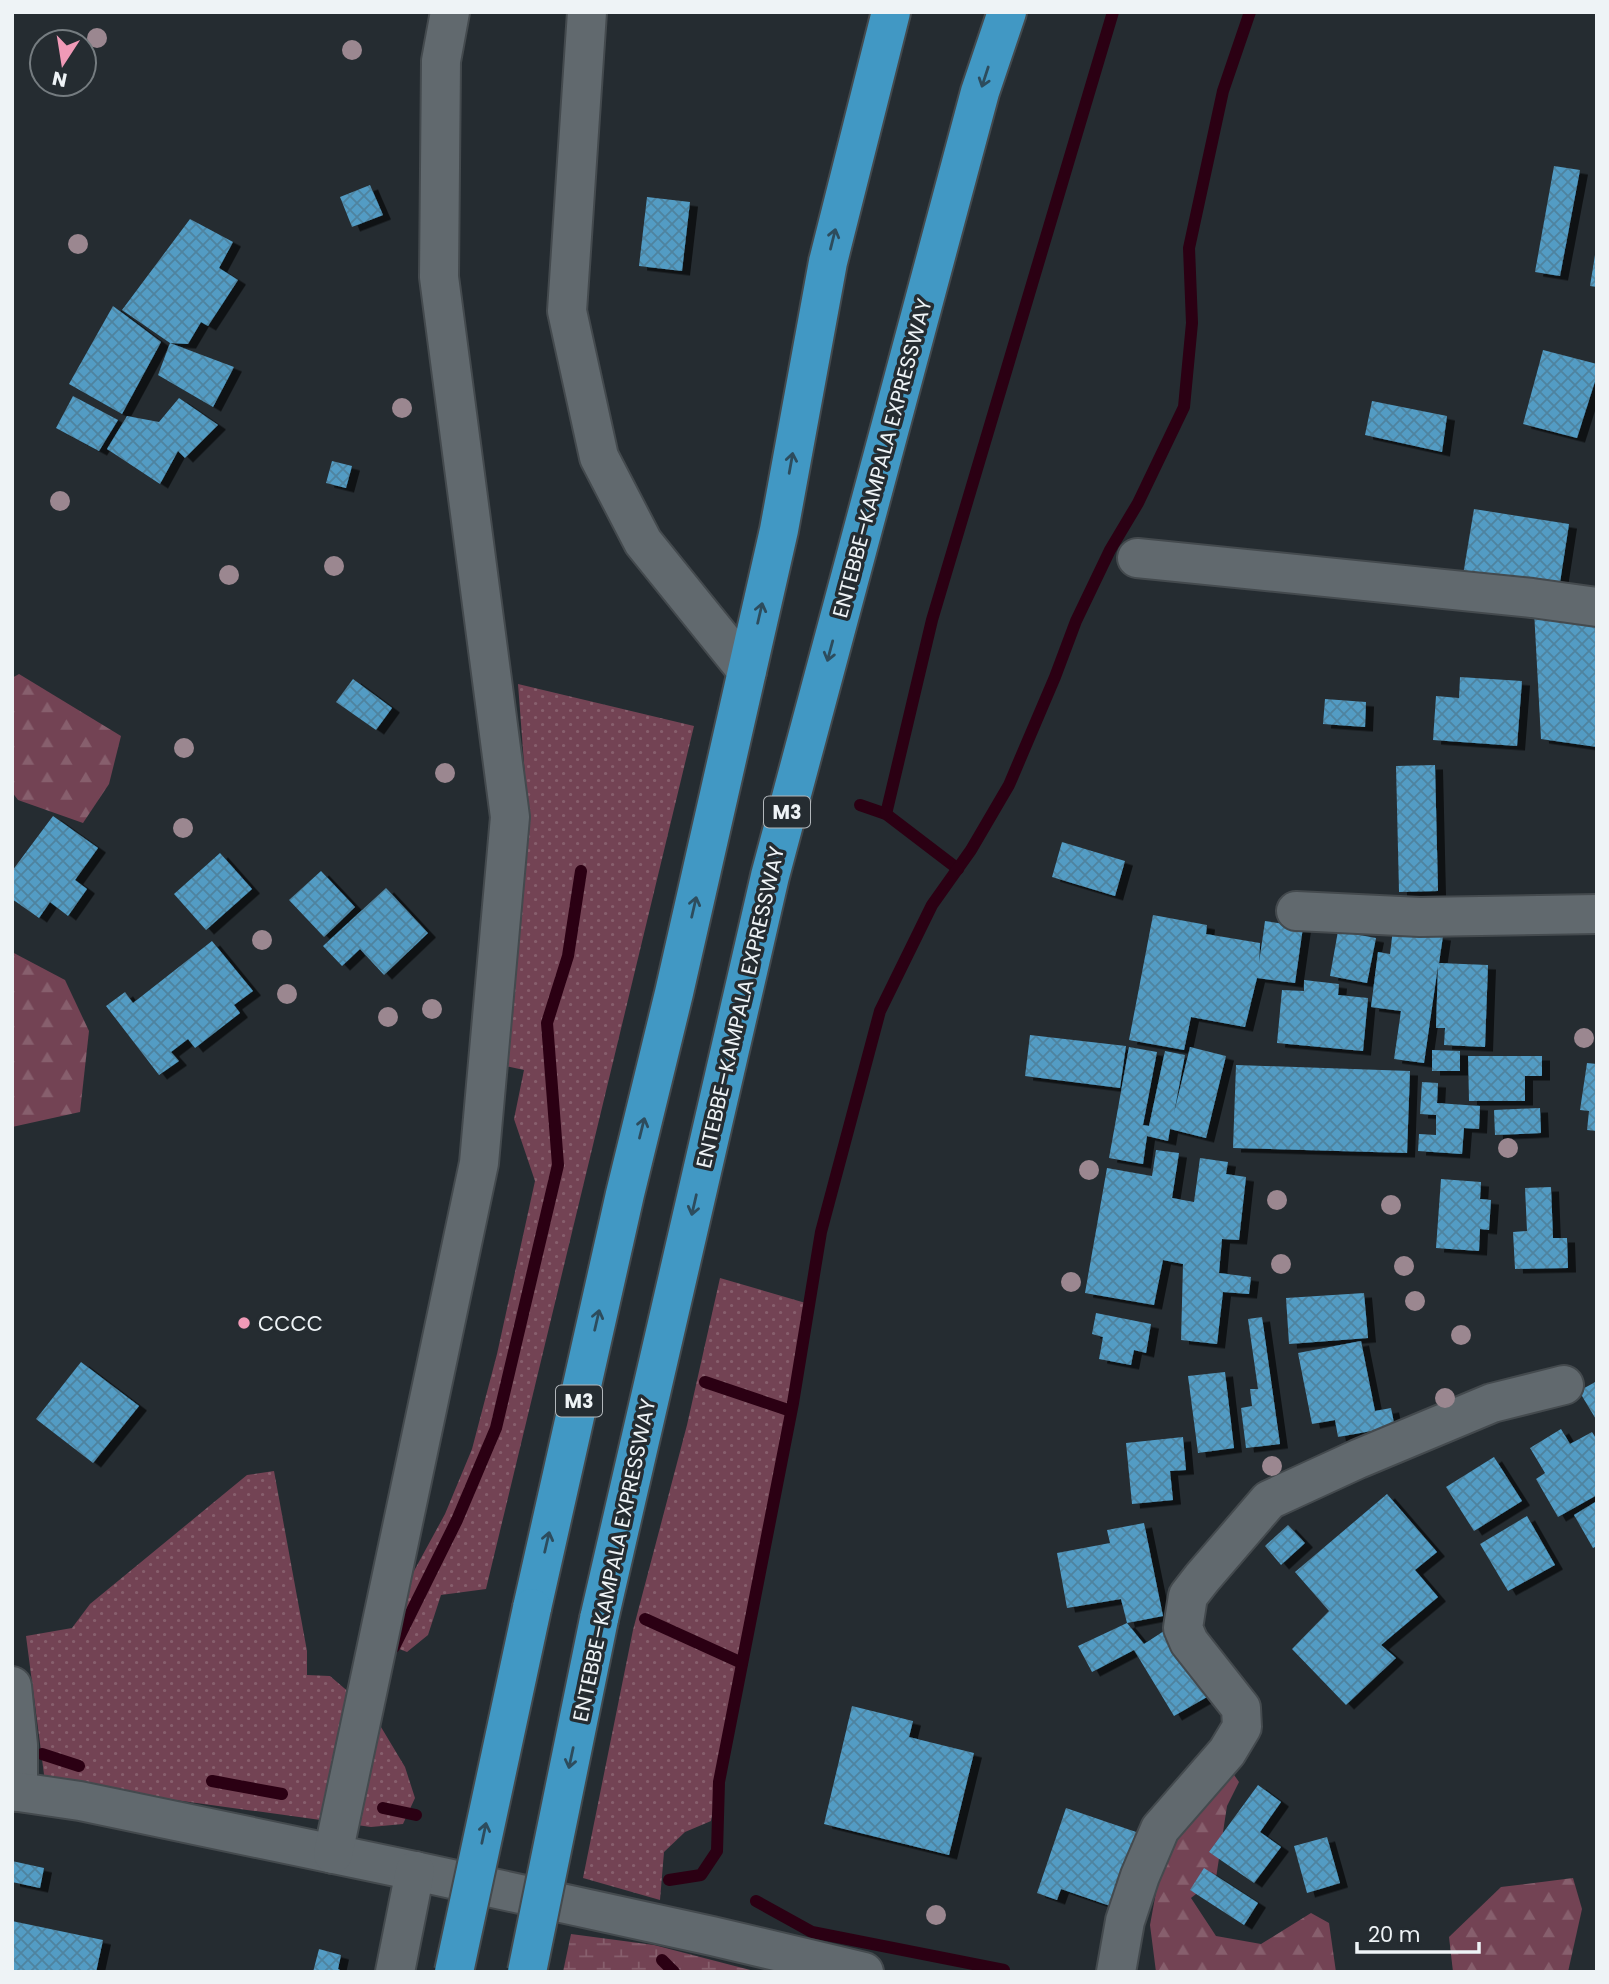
<svg xmlns="http://www.w3.org/2000/svg" width="1609" height="1984" font-family="Poppins,sans-serif">
  <defs>
    <pattern id="grass-dots" width="8" height="8" patternUnits="userSpaceOnUse" patternTransform="scale(1.75)"><rect width="8" height="8" fill="#734354"/><path d="M2 2h.1M6 6h.1" fill="none" stroke="#875f6d" stroke-width="1.8" stroke-linecap="round"/></pattern>
    <pattern id="forest-firs" width="22" height="20" patternUnits="userSpaceOnUse" patternTransform="scale(1.75)"><rect width="22" height="20" fill="#734354"/><path d="M5 1l3.5 6h-7zM16 11l3.5 6h-7z" fill="#875f6d"/></pattern>
    <pattern id="wetland-marsh" width="20" height="14" patternUnits="userSpaceOnUse" patternTransform="scale(1.75)"><rect width="20" height="14" fill="#734354"/><path d="M1 5h8M5 5V1M11 12h8M15 12V8" fill="none" stroke="#875f6d"/></pattern>
    <pattern id="building-cross-hatch" width="8" height="8" patternUnits="userSpaceOnUse" patternTransform="scale(1.75)"><rect width="8" height="8" fill="#539cc4"/><path d="M0 0l8 8M0 8l8-8" fill="none" stroke="#4f839f"/></pattern>
    <filter id="shadow"><feDropShadow dx="8" dy="4.5" stdDeviation="0" flood-color="#0009"/></filter>
  </defs>
  <rect width="100%" height="100%" fill="#252c31"/>
  <g fill="url(#grass-dots)">
    <path d="M 518,684 L 694,726 L 486,1589 L 441,1595 L 428,1635 L 407,1652 L 394,1647 L 384,1626 L 445,1514 L 472,1449 L 497,1354 L 535,1181 L 514,1119 L 524,1070 L 496,1064 L 527,803 Z"/>
    <path d="M 720,1278 L 809,1304 L 711,1821 L 685,1832 L 664,1852 L 660,1900 L 583,1878 L 633,1630 L 687,1425 Z"/>
    <path d="M 274,1471 L 307,1651 L 307,1675 L 330,1676 L 372,1712 L 405,1767 L 415,1798 L 403,1824 L 371,1827 L 45,1782 L 26,1636 L 72,1628 L 90,1604 L 247,1475 Z"/>
  </g>
  <g fill="url(#forest-firs)">
    <path d="M 19,674 L 121,736 L 109,784 L 83,823 L 18,800 L 12,792 L 12,678 Z"/>
    <path d="M 12,952 L 65,980 L 89,1031 L 80,1112 L 12,1127 Z"/>
    <path d="M 1232,1772 L 1239,1782 L 1227,1806 L 1216,1878 L 1191,1898 L 1216,1936 L 1261,1944 L 1311,1913 L 1329,1923 L 1336,1972 L 1156,1972 L 1150,1925 L 1167,1832 Z"/>
    <path d="M 1573,1878 L 1582,1909 L 1568,1972 L 1453,1972 L 1449,1937 L 1501,1887 Z"/>
  </g>
  <path fill="url(#wetland-marsh)" d="M 571,1934 L 654,1945 L 758,1972 L 563,1972 Z"/>
  <g fill="none" stroke-linecap="round" stroke-linejoin="round">
    <g stroke="#2b0013" stroke-width="12">
      <path d="M 860,805 L 886,814 L 958,869"/>
      <path d="M 886,814 L 932,620 L 1113,12"/>
      <path d="M 705,1382 L 791,1411"/>
      <path d="M 645,1619 L 742,1663"/>
      <path d="M 394,1647 L 457,1520 L 496,1428 L 558,1165 L 547,1023 L 568,956 L 581,871"/>
      <path d="M 42,1754 L 79,1766"/>
      <path d="M 212,1781 L 282,1794"/>
      <path d="M 383,1808 L 416,1815"/>
      <path d="M 669,1880 L 701,1875 L 717,1851 L 719,1782 L 793,1403 L 821,1232 L 880,1011 L 932,905 L 971,850 L 1009,785 L 1055,677 L 1076,621 L 1110,550 L 1138,503 L 1184,407 L 1192,323 L 1189,248 L 1223,91 L 1250,12"/>
      <path d="M 756,1901 L 812,1932 L 1004,1970"/>
      <path d="M 662,1960 L 674,1972"/>
    </g>
  </g>
  <g fill="url(#building-cross-hatch)" filter="url(#shadow)">
    <path d="M 1554,166 L 1580,170 L 1560,276 L 1535,272 Z"/>
    <path d="M 370,185 L 383,215 L 352,227 L 340,197 Z"/>
    <path d="M 647,197 L 690,202 L 682,271 L 639,266 Z"/>
    <path d="M 190,219 L 233,242 L 219,268 L 238,280 L 208,326 L 201,322 L 188,344 L 170,343 L 234,367 L 213,407 L 158,375 L 170,343 L 122,310 Z"/>
    <path d="M 1595,255 L 1597,255 L 1597,287 L 1590,286 Z"/>
    <path d="M 113,306 L 161,342 L 122,414 L 69,384 Z"/>
    <path d="M 1543,350 L 1597,364 L 1597,375 L 1577,438 L 1523,424 Z"/>
    <path d="M 73,396 L 118,420 L 99,451 L 56,428 Z"/>
    <path d="M 179,398 L 218,425 L 185,458 L 178,451 L 160,484 L 107,449 L 127,416 L 159,422 Z"/>
    <path d="M 1372,401 L 1447,416 L 1442,452 L 1365,435 Z"/>
    <path d="M 332,461 L 352,466 L 346,488 L 326,483 Z"/>
    <path d="M 1474,509 L 1569,524 L 1559,589 L 1463,575 Z"/>
    <path d="M 1534,611 L 1597,618 L 1597,747 L 1541,739 Z"/>
    <path d="M 1460,677 L 1522,681 L 1517,746 L 1433,740 L 1436,696 L 1459,698 Z"/>
    <path d="M 353,679 L 392,708 L 376,730 L 336,702 Z"/>
    <path d="M 1325,699 L 1366,702 L 1365,727 L 1323,724 Z"/>
    <path d="M 1435,765 L 1438,891 L 1399,892 L 1396,766 Z"/>
    <path d="M 53,816 L 98,848 L 75,880 L 87,889 L 68,916 L 50,902 L 39,918 L 12,899 L 12,871 Z"/>
    <path d="M 1062,842 L 1125,861 L 1115,896 L 1052,877 Z"/>
    <path d="M 220,853 L 252,889 L 206,930 L 174,894 Z"/>
    <path d="M 321,871 L 355,907 L 324,937 L 289,900 Z"/>
    <path d="M 386,888 L 428,933 L 384,975 L 360,949 L 342,966 L 323,946 Z"/>
    <path d="M 1153,915 L 1207,925 L 1206,934 L 1260,943 L 1259,963 L 1265,921 L 1303,927 L 1295,983 L 1257,978 L 1245,1027 L 1191,1017 L 1184,1050 L 1129,1040 Z"/>
    <path d="M 1393,929 L 1443,936 L 1439,963 L 1488,965 L 1485,1047 L 1444,1045 L 1445,1028 L 1436,1028 L 1438,966 L 1424,1063 L 1394,1059 L 1401,1011 L 1371,1007 L 1378,952 L 1390,954 Z"/>
    <path d="M 1338,931 L 1376,938 L 1367,983 L 1330,976 Z"/>
    <path d="M 212,941 L 253,991 L 234,1005 L 240,1013 L 195,1048 L 188,1039 L 171,1052 L 179,1061 L 159,1075 L 106,1006 L 125,992 L 133,1003 Z"/>
    <path d="M 1304,980 L 1339,984 L 1338,995 L 1368,998 L 1363,1051 L 1277,1043 L 1282,990 L 1304,991 Z"/>
    <path d="M 1030,1035 L 1126,1046 L 1120,1088 L 1025,1076 Z"/>
    <path d="M 1129,1047 L 1157,1052 L 1143,1125 L 1149,1126 L 1165,1051 L 1185,1055 L 1174,1113 L 1190,1047 L 1226,1056 L 1206,1138 L 1170,1129 L 1168,1141 L 1147,1136 L 1143,1164 L 1109,1158 Z"/>
    <path d="M 1432,1050 L 1460,1051 L 1460,1071 L 1432,1071 Z"/>
    <path d="M 1468,1056 L 1542,1056 L 1542,1076 L 1525,1076 L 1525,1101 L 1469,1101 Z"/>
    <path d="M 1587,1063 L 1597,1064 L 1597,1131 L 1587,1130 L 1589,1111 L 1580,1110 Z"/>
    <path d="M 1236,1065 L 1410,1071 L 1407,1153 L 1233,1148 Z"/>
    <path d="M 1422,1082 L 1438,1083 L 1437,1103 L 1480,1106 L 1479,1129 L 1464,1128 L 1462,1154 L 1418,1151 L 1419,1134 L 1436,1135 L 1436,1115 L 1420,1114 Z"/>
    <path d="M 1540,1108 L 1541,1133 L 1495,1135 L 1494,1110 Z"/>
    <path d="M 1156,1150 L 1179,1153 L 1172,1198 L 1194,1202 L 1200,1158 L 1228,1162 L 1226,1174 L 1246,1177 L 1239,1240 L 1222,1239 L 1219,1273 L 1251,1277 L 1249,1294 L 1223,1292 L 1217,1344 L 1181,1340 L 1183,1264 L 1163,1260 L 1154,1305 L 1085,1293 L 1107,1168 L 1152,1176 Z"/>
    <path d="M 1441,1179 L 1481,1182 L 1480,1199 L 1491,1200 L 1489,1230 L 1480,1229 L 1479,1251 L 1436,1248 Z"/>
    <path d="M 1551,1187 L 1553,1238 L 1567,1238 L 1568,1268 L 1515,1269 L 1513,1232 L 1527,1231 L 1525,1188 Z"/>
    <path d="M 1364,1293 L 1368,1338 L 1289,1344 L 1286,1298 Z"/>
    <path d="M 1096,1313 L 1151,1324 L 1146,1353 L 1134,1350 L 1131,1365 L 1099,1359 L 1103,1337 L 1092,1334 Z"/>
    <path d="M 1262,1317 L 1280,1444 L 1246,1448 L 1241,1408 L 1252,1406 L 1250,1389 L 1258,1389 L 1248,1319 Z"/>
    <path d="M 1361,1341 L 1375,1411 L 1391,1408 L 1397,1438 L 1380,1441 L 1377,1430 L 1338,1437 L 1335,1420 L 1312,1424 L 1298,1353 Z"/>
    <path d="M 81,1362 L 139,1406 L 93,1463 L 36,1419 Z"/>
    <path d="M 1225,1372 L 1234,1448 L 1198,1453 L 1188,1376 Z"/>
    <path d="M 1597,1381 L 1597,1421 L 1579,1391 Z"/>
    <path d="M 1561,1429 L 1570,1444 L 1592,1432 L 1597,1440 L 1597,1495 L 1558,1517 L 1536,1479 L 1545,1473 L 1530,1448 Z"/>
    <path d="M 1183,1437 L 1186,1470 L 1170,1471 L 1173,1500 L 1132,1504 L 1126,1443 Z"/>
    <path d="M 1494,1457 L 1522,1501 L 1474,1531 L 1446,1487 Z"/>
    <path d="M 1387,1494 L 1437,1552 L 1415,1570 L 1438,1597 L 1381,1645 L 1396,1658 L 1346,1705 L 1292,1649 L 1329,1611 L 1295,1572 Z"/>
    <path d="M 1597,1501 L 1597,1546 L 1593,1548 L 1574,1515 Z"/>
    <path d="M 1527,1516 L 1555,1565 L 1508,1591 L 1480,1544 Z"/>
    <path d="M 1144,1523 L 1163,1616 L 1127,1623 L 1121,1599 L 1067,1608 L 1057,1553 L 1110,1543 L 1107,1530 Z"/>
    <path d="M 1288,1525 L 1305,1543 L 1281,1565 L 1265,1546 Z"/>
    <path d="M 1127,1623 L 1144,1644 L 1167,1629 L 1207,1697 L 1174,1716 L 1134,1650 L 1092,1672 L 1078,1646 Z"/>
    <path d="M 852,1706 L 913,1721 L 909,1737 L 974,1753 L 949,1855 L 824,1824 Z"/>
    <path d="M 1258,1785 L 1281,1802 L 1260,1832 L 1281,1847 L 1254,1883 L 1209,1852 Z"/>
    <path d="M 1066,1808 L 1142,1834 L 1116,1908 L 1061,1889 L 1057,1900 L 1037,1893 Z"/>
    <path d="M 1327,1837 L 1340,1883 L 1307,1893 L 1294,1846 Z"/>
    <path d="M 12,1861 L 44,1868 L 40,1888 L 12,1882 Z"/>
    <path d="M 1204,1868 L 1258,1903 L 1244,1925 L 1190,1890 Z"/>
    <path d="M 12,1921 L 103,1940 L 96,1972 L 12,1972 Z"/>
    <path d="M 319,1949 L 341,1955 L 338,1969 L 344,1972 L 313,1972 Z"/>
  </g>
  <g fill="none" stroke-linecap="round" stroke-linejoin="round">
    <defs>
      <g id="minor">
        <path d="M 587,12 L 567,311 L 599,457 L 643,542 L 747,671"/>
        <path d="M 1137,558 L 1532,598 L 1597,607"/>
        <path d="M 1296,911 L 1420,917 L 1597,914"/>
        <path d="M 12,1686 L 18,1745 L 18,1792"/>
        <path d="M 12,1791 L 80,1801 L 415,1871 L 712,1936 L 864,1972"/>
        <path d="M 333,1854 L 479,1163 L 510,817 L 439,277 L 441,61 L 450,12"/>
        <path d="M 395,1972 L 415,1871"/>
        <path d="M 1116,1972 L 1125,1921 L 1140,1876 L 1160,1829 L 1227,1752 L 1242,1727 L 1241,1708 L 1189,1642 L 1183,1628 L 1188,1596 L 1202,1578 L 1269,1500 L 1358,1459 L 1492,1403 L 1564,1385"/>
      </g>
      <g id="highway">
        <path d="M 532,1608 L 625,1194 L 674,993 L 779,530 L 828,262 L 891,12"/>
        <path d="M 599,1619 L 770,876 L 980,92 L 1007,12"/>
      </g>
    </defs>
    <use href="#minor" stroke="#444a4e" stroke-width="42"/>
    <use href="#highway" stroke="#444a4e" stroke-width="42"/>
    <use href="#minor" stroke="#61696e" stroke-width="38"/>
    <use href="#highway" stroke="#4198c4" stroke-width="38"/>
    <defs>
      <g id="highway-bridge">
        <path d="M 454,1972 L 532,1608"/>
        <path d="M 527,1972 L 599,1619"/>
      </g>
    </defs>
    <use href="#highway-bridge" stroke="#444a4e" stroke-width="42" stroke-linecap="butt"/>
    <use href="#highway-bridge" stroke="#4198c4" stroke-width="38"/>
  </g>
  <g fill="#9b8790">
    <circle cx="97" cy="38" r="10"/>
    <circle cx="352" cy="50" r="10"/>
    <circle cx="78" cy="244" r="10"/>
    <circle cx="402" cy="408" r="10"/>
    <circle cx="60" cy="501" r="10"/>
    <circle cx="334" cy="566" r="10"/>
    <circle cx="229" cy="575" r="10"/>
    <circle cx="184" cy="748" r="10"/>
    <circle cx="445" cy="773" r="10"/>
    <circle cx="183" cy="828" r="10"/>
    <circle cx="262" cy="940" r="10"/>
    <circle cx="287" cy="994" r="10"/>
    <circle cx="432" cy="1009" r="10"/>
    <circle cx="388" cy="1017" r="10"/>
    <circle cx="1584" cy="1038" r="10"/>
    <circle cx="1508" cy="1148" r="10"/>
    <circle cx="1089" cy="1170" r="10"/>
    <circle cx="1277" cy="1200" r="10"/>
    <circle cx="1391" cy="1205" r="10"/>
    <circle cx="1281" cy="1264" r="10"/>
    <circle cx="1404" cy="1266" r="10"/>
    <circle cx="1071" cy="1282" r="10"/>
    <circle cx="1415" cy="1301" r="10"/>
    <circle cx="1461" cy="1335" r="10"/>
    <circle cx="1445" cy="1398" r="10"/>
    <circle cx="1272" cy="1466" r="10"/>
    <circle cx="936" cy="1915" r="10"/>
  </g>
  <defs><path id="oneway-shaft" d="M-6 0H5M1.5-3L5.5 0L1.5 3" fill="none" stroke-width="1.6" stroke-linecap="round" stroke-linejoin="round" transform="scale(1.75)"/></defs>
  <g stroke="#2d4c5d">
    <use href="#oneway-shaft" transform="translate(985 77) rotate(108)"/>
    <use href="#oneway-shaft" transform="translate(833 239) rotate(-76)"/>
    <use href="#oneway-shaft" transform="translate(791 463) rotate(-80)"/>
    <use href="#oneway-shaft" transform="translate(760 613) rotate(-77)"/>
    <use href="#oneway-shaft" transform="translate(830 651) rotate(105)"/>
    <use href="#oneway-shaft" transform="translate(694 907) rotate(-77)"/>
    <use href="#oneway-shaft" transform="translate(642 1128) rotate(-76)"/>
    <use href="#oneway-shaft" transform="translate(694 1205) rotate(103)"/>
    <use href="#oneway-shaft" transform="translate(597 1320) rotate(-77)"/>
    <use href="#oneway-shaft" transform="translate(547 1542) rotate(-77)"/>
    <use href="#oneway-shaft" transform="translate(571 1758) rotate(102)"/>
    <use href="#oneway-shaft" transform="translate(484 1833) rotate(-78)"/>
  </g>
  <circle fill="#f09ab7" stroke="#252c31" stroke-width="2.5" cx="244" cy="1323" r="7"/>
  <g text-anchor="middle" dominant-baseline="central" stroke-width="7" stroke-linejoin="round" paint-order="stroke">
    <g fill="#252c31" stroke="#b2b7bb" stroke-width="2">
      <rect x="764" y="796.5" width="46" height="31" rx="5"/>
      <rect x="556" y="1385.5" width="46" height="31" rx="5"/>
    </g>
    <g font-size="19" font-weight="bold" fill="#eef3f6">
      <text x="787" y="812">M3</text>
      <text x="579" y="1401">M3</text>
    </g>
    <g font-size="21" fill="#eef3f6" stroke="#252c31">
      <text transform="translate(882 458) rotate(-75)">ENTEBBE–KAMPALA EXPRESSWAY</text>
      <text transform="translate(740 1007) rotate(-77)">ENTEBBE–KAMPALA EXPRESSWAY</text>
      <text transform="translate(614 1560) rotate(-78)">ENTEBBE–KAMPALA EXPRESSWAY</text>
    </g>
    <g font-size="21" fill="#eef3f6" stroke="#252c31" text-anchor="start">
      <text x="258" y="1323">CCCC</text>
    </g>
  </g>
  <rect width="1609" height="1984" fill="none" stroke="#eef3f6" stroke-width="28"/>
  <g transform="translate(63 63) rotate(192)"><circle r="33" fill="#252c31" stroke="#757c80" stroke-width="2"/>
  <path d="M0-5L12 26L0 18L-12 26Z" fill="#f09ab7"/>
  <text y="-10" font-size="19" font-weight="bold" text-anchor="middle" fill="#eef3f6">N</text>
  </g>
  <path d="M1357 1942v10h122v-10" fill="none" stroke="#eef3f6" stroke-width="3.5"/>
  <text x="1368" y="1942" font-size="21" fill="#eef3f6" stroke="#252c31" stroke-width="5" paint-order="stroke">20 m</text>
</svg>
